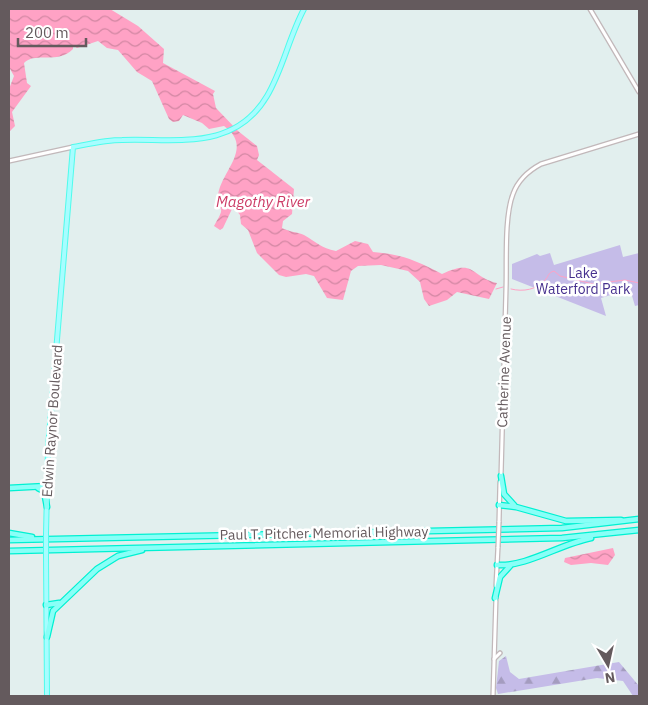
<svg xmlns="http://www.w3.org/2000/svg" width="648" height="705" font-family="'IBM Plex Sans',sans-serif">
  <defs>
    <pattern id="forest-firs" width="22" height="20" patternUnits="userSpaceOnUse" patternTransform="scale(1.25)"><rect width="22" height="20" fill="#c5bce8"/><path d="M5 1l3.5 6h-7zM16 11l3.5 6h-7z" fill="#a49cbf"/></pattern>
    <pattern id="water-waves" width="16" height="10" patternUnits="userSpaceOnUse" patternTransform="scale(1.25)"><rect width="16" height="10" fill="#ffa2c5"/><path d="M0 5q4-4 8 0t8 0" fill="none" stroke="#d287a3"/></pattern>
  </defs>
  <rect width="100%" height="100%" fill="#e2efee"/>
  <path fill="url(#forest-firs)" d="M 506,656 L 510,672 L 519,679 L 619,662 L 639,686 L 639,696 L 633,696 L 623,681 L 597,678 L 498,694 L 496,688 L 499,661 Z"/>
  <path fill="#c5bce8" d="M 620,245 L 623,257 L 639,253 L 639,305 L 635,306 L 630,289 L 601,298 L 606,316 L 512,279 L 512,264 L 537,254 L 540,256 L 550,253 L 554,265 Z"/>
  <g fill="url(#water-waves)">
    <path d="M 9,9 L 110,9 L 138,26 L 164,49 L 163,63 L 215,91 L 213,94 L 216,108 L 238,131 L 257,146 L 259,155 L 257,160 L 294,189 L 292,214 L 283,221 L 282,228 C 289,232 298,232 304,235 C 316,242 321,248 336,251 L 355,241 L 368,244 L 373,252 C 402,254 417,261 442,274 C 476,258 470,277 497,283 L 489,299 L 457,292 L 447,300 L 429,306 L 424,299 L 420,282 L 408,271 L 381,265 L 358,266 L 351,271 L 343,300 L 327,298 L 314,276 L 306,274 L 286,277 L 279,275 L 257,253 L 248,230 L 241,224 L 240,215 L 236,210 L 232,209 L 223,228 L 220,230 L 214,226 C 216,222 220,216 221,212 C 222,207 217,201 218,196 C 220,172 255,148 224,126 L 209,129 L 202,123 L 183,115 L 179,121 L 173,122 L 169,119 L 152,81 L 137,72 L 118,50 L 107,48 L 98,41 L 77,48 L 73,45 L 73,49 C 57,65 36,51 24,63 L 27,83 L 31,86 L 12,112 L 15,126 L 9,132 L 9,89 L 14,76 L 9,67 Z"/>
    <path d="M 613,548 L 615,555 L 608,565 L 591,563 L 571,565 L 564,562 L 565,558 Z"/>
  </g>
  <g fill="none" stroke-linecap="round" stroke-linejoin="round">
    <g stroke="#ffa2c5" stroke-width="1">
      <path d="M 9,132 L 9,141"/>
      <path d="M 496,289 L 503,287"/>
      <path d="M 511,289 C 523,292 537,290 546,279 C 549,275 548,273 554,271 L 560,276 L 593,284 L 625,280 L 639,283"/>
    </g>
    <defs>
      <g id="secondary">
        <path d="M 590,9 L 639,92"/>
        <path d="M 9,161 L 73,147"/>
        <path d="M 501,476 C 503,414 504,351 506,289 C 507,263 504,217 513,194 C 518,180 528,171 541,164 L 639,134"/>
        <path d="M 499,522 L 500,482"/>
        <path d="M 496,586 L 498,547"/>
        <path d="M 494,659 L 500,653"/>
        <path d="M 493,696 L 496,597"/>
      </g>
      <g id="primary">
        <path d="M 46,534 L 48,448 L 73,147 C 89,144 106,140 122,140 C 176,138 234,152 267,96 C 283,69 289,37 304,9"/>
        <path d="M 46,555 L 47,696"/>
      </g>
      <g id="highway">
        <path d="M 501,476 L 504,494 L 514,505"/>
        <path d="M 9,488 L 47,486"/>
        <path d="M 38,488 L 44,491 L 47,507"/>
        <path d="M 499,505 L 516,507 L 566,521 L 621,520"/>
        <path d="M 9,533 L 32,537"/>
        <path d="M 9,540 L 562,528 L 639,519"/>
        <path d="M 9,551 L 562,538 L 639,530"/>
        <path d="M 497,565 C 527,567 560,544 591,538"/>
        <path d="M 495,598 L 500,577 L 510,566"/>
        <path d="M 46,605 L 59,603"/>
        <path d="M 47,637 L 53,611 L 97,569 L 118,556 L 142,550"/>
      </g>
    </defs>
    <use href="#secondary" stroke="#c2b8ba" stroke-width="5.5"/>
    <use href="#primary" stroke="#4efcec" stroke-width="6"/>
    <use href="#highway" stroke="#00f1d2" stroke-width="7"/>
    <use href="#secondary" stroke="#fff" stroke-width="3"/>
    <use href="#primary" stroke="#a7fdff" stroke-width="4"/>
    <use href="#highway" stroke="#89fff7" stroke-width="4.5"/>
    <defs>
      <path id="secondary-bridge" d="M 498,547 L 499,522"/>
      <path id="primary-bridge" d="M 46,534 L 46,555"/>
    </defs>
    <use href="#secondary-bridge" stroke="#c2b8ba" stroke-width="5.5" stroke-linecap="butt"/>
    <use href="#primary-bridge" stroke="#4efcec" stroke-width="6" stroke-linecap="butt"/>
    <use href="#secondary-bridge" stroke="#fff" stroke-width="3"/>
    <use href="#primary-bridge" stroke="#a7fdff" stroke-width="4"/>
  </g>
  <g text-anchor="middle" dominant-baseline="central" stroke-width="5" stroke-linejoin="round" paint-order="stroke">
    <g font-size="14" fill="#46308e" stroke="#fff">
      <text x="583" y="273">Lake<tspan x="583" dy="16">Waterford Park</tspan></text>
    </g>
    <g font-size="14" fill="#645a5d" stroke="#fff">
      <text transform="translate(504 372) rotate(-88)">Catherine Avenue</text>
      <text transform="translate(52 421) rotate(-86)">Edwin Raynor Boulevard</text>
      <text transform="translate(324 533) rotate(-1)">Paul T. Pitcher Memorial Highway</text>
    </g>
    <g font-size="15" font-style="italic" fill="#cc3b66" stroke="#fff">
      <text x="263" y="201">Magothy River</text>
    </g>
  </g>
  <rect width="648" height="705" fill="none" stroke="#645a5d" stroke-width="20"/>
  <g transform="translate(608 665) rotate(171)" stroke="#ffffff" stroke-width="4" paint-order="stroke">
  <path d="M0-4L9 19L0 12L-9 19Z" fill="#645a5d"/>
  <text y="-8" font-size="14" font-weight="bold" text-anchor="middle" fill="#645a5d">N</text>
  </g>
  <path d="M18 38v8h68v-8" fill="none" stroke="#645a5d" stroke-width="2.5"/>
  <text x="25" y="38" font-size="15" fill="#645a5d" stroke="#ffffff" stroke-width="4" paint-order="stroke">200 m</text>
</svg>
